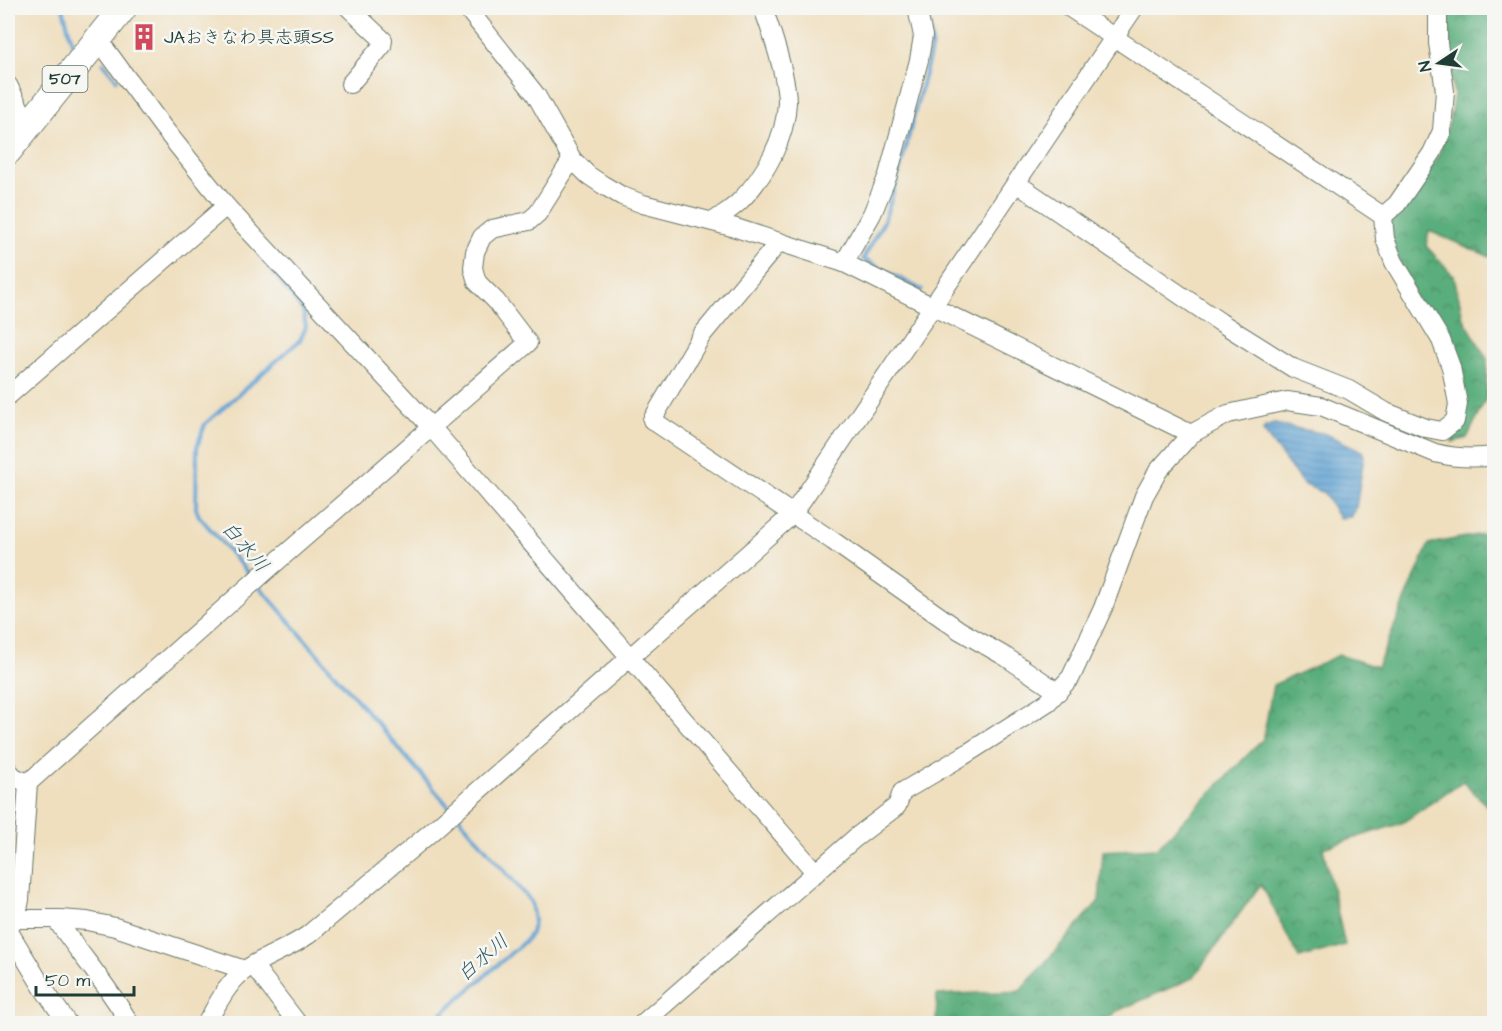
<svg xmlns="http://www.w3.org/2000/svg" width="1502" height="1031" font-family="'Architects Daughter','Klee One',sans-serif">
  <defs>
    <pattern id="forest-crowns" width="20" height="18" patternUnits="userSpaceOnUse" patternTransform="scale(1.5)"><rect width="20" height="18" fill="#5aad7b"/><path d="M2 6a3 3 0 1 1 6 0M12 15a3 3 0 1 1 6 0" fill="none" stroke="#4a8e66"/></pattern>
    <pattern id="water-rules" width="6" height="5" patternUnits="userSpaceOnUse" patternTransform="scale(1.5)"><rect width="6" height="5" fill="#5fa2d3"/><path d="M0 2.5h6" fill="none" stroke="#4e85ac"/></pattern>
  </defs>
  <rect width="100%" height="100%" fill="#f6f6f2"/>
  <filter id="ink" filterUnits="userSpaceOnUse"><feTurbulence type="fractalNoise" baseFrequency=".0167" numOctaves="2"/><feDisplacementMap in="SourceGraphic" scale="12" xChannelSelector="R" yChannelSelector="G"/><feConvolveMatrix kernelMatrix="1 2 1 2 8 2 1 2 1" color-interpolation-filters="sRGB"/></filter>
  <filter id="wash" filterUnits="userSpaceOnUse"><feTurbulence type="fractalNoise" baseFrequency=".008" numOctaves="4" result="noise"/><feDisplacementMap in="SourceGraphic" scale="24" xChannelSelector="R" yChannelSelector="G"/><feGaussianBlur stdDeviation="1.35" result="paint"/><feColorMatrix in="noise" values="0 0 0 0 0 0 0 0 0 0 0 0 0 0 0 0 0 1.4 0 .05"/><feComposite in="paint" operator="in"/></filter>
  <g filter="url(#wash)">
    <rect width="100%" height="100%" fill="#efdfbf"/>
    <g fill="url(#forest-crowns)" stroke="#3c7558" stroke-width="1.5">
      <path d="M 1449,8 L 1494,8 L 1494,262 L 1493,258 L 1429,231 L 1426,246 L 1454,276 L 1463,317 L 1487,359 L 1486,398 L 1467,438 L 1452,442 L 1454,430 L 1465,408 L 1395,252 L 1390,223 L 1426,178 L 1440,152 L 1449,122 L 1454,94 L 1444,37 Z"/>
      <path d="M 1494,532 L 1494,807 L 1490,809 L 1463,781 L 1402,823 L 1323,848 L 1345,945 L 1299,958 L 1261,884 L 1193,978 L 1117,1011 L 1102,1023 L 936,1023 L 937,995 L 1020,991 L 1099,901 L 1103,851 L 1157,848 L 1263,739 L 1273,685 L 1339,655 L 1377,667 L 1429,544 Z"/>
    </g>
    <path fill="url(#water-rules)" stroke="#3f7084" stroke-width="1.5" d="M 1274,424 L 1326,434 L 1362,451 L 1364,456 L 1356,508 L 1351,517 L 1339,518 L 1324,493 L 1303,484 L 1263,431 L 1265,427 Z"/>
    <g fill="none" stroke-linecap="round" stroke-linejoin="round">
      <g stroke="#5fa2d3" stroke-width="4">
        <path d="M 63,8 L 73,46"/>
        <path d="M 103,63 L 117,80"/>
        <path d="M 922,290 L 863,259 L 884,221 L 896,184 L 929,58 L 932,44 L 927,8"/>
        <path d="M 252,578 L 199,516 L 196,508 L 197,447 L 205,424 L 300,340 L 306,327 L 303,311 L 260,255"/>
        <path d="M 259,586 L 450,808"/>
        <path d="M 430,1024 L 526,940 L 531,933 L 534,921 L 531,902 L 457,815"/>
      </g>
    </g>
  </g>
  <g filter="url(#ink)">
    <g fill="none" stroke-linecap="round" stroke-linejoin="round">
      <defs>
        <g id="minor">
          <path d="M 349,8 L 383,40 L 382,46 L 350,84"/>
          <path d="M 467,8 L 536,95 L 572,159 L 588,175 L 603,185 L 622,196 L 643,204 L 736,228 L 844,263 L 1191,434"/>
          <path d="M 1070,8 L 1383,216"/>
          <path d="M 98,39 L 162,126 L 226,206 L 431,427 L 816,873"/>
          <path d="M 8,85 L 21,111 L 31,123"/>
          <path d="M 1016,183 L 1220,322 L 1293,368 L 1349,390 L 1386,412 L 1426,428 L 1442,431 L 1455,421 L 1458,404 L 1451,367 L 1441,340 L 1394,262 L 1385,239 L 1383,216"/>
          <path d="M 1383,216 L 1397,204 L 1432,153 L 1442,131 L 1445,91 L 1438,43 L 1438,8"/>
          <path d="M 714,221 C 722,215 732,209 740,201 C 765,176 786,138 787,102 C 787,76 772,33 763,8"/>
          <path d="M 779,242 L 702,335 L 652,420 L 833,541 L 959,630 L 1006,657 L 1058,692"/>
          <path d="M 844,263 L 872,214 L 888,175 L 919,60 L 923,36 L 917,8"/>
          <path d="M 8,396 L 226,206"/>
          <path d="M 8,770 L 14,777 L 28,783"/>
          <path d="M 16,919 L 60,919 L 87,921 L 115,927 L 245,970"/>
          <path d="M 56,919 C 80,955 109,986 130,1024"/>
          <path d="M 8,928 L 16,919 L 20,900 L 28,783 L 266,571 L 528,343 L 496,301 L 477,282 L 473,268 L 475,252 L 482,237 L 492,229 L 529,221 L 538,213 L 572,159"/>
          <path d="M 8,930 L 43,988 L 68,1024"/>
          <path d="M 253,965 L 298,1024"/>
          <path d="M 206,1024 C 217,1005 227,983 245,970 C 265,956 288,949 308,935 L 430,833 L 792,515 L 1134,8"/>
          <path d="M 642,1024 L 855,838 L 897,806 L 902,792 L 963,756 L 1048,702 L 1071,677 L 1103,608 L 1144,496 L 1158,471 L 1191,434 L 1228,414 L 1287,401 L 1321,406 L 1435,453 C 1455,458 1473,459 1494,456"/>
        </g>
        <path id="highway" d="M 8,151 L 123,8"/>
      </defs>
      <use href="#minor" stroke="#687665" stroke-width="20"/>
      <use href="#highway" stroke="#687665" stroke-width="29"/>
      <use href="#minor" stroke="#fff" stroke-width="18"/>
      <use href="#highway" stroke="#fff" stroke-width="27"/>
    </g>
  </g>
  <defs>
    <symbol id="building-bare" viewBox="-9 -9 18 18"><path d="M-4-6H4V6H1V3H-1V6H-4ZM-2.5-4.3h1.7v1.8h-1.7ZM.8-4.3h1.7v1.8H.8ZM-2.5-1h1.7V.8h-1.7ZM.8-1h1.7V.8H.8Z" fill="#d1495b" stroke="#f6f6f2" stroke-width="2.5" paint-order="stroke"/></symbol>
  </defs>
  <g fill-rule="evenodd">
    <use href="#building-bare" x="125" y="18" width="38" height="38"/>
  </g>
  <g text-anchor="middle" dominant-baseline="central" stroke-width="5" stroke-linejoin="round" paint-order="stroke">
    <rect fill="#f6f6f2" stroke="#60746d" stroke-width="1.5" x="42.5" y="66" width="45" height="26" rx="4.5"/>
    <g font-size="16" font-weight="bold" fill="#1f3d34">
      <text x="65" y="79">507</text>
    </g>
    <g font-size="18" fill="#1f3d34" stroke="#f6f6f2" text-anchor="start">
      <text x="164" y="37">JAおきなわ具志頭SS</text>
    </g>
    <g font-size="20" font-style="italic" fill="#325b64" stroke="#f6f6f2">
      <text transform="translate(245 547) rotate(49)">白水川</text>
      <text transform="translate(483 958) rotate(-41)">白水川</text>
    </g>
  </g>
  <rect width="1502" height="1031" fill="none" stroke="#f6f6f2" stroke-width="30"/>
  <g transform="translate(1439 63) rotate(257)" stroke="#f6f6f2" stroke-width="4.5" paint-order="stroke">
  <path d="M0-4.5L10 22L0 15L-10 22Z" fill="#1f3d34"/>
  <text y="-9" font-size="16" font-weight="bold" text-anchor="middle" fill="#1f3d34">N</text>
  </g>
  <path d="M36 986v9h98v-9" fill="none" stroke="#1f3d34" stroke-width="3"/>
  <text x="45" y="986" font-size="18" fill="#1f3d34" stroke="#f6f6f2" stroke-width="4.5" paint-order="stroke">50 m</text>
</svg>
